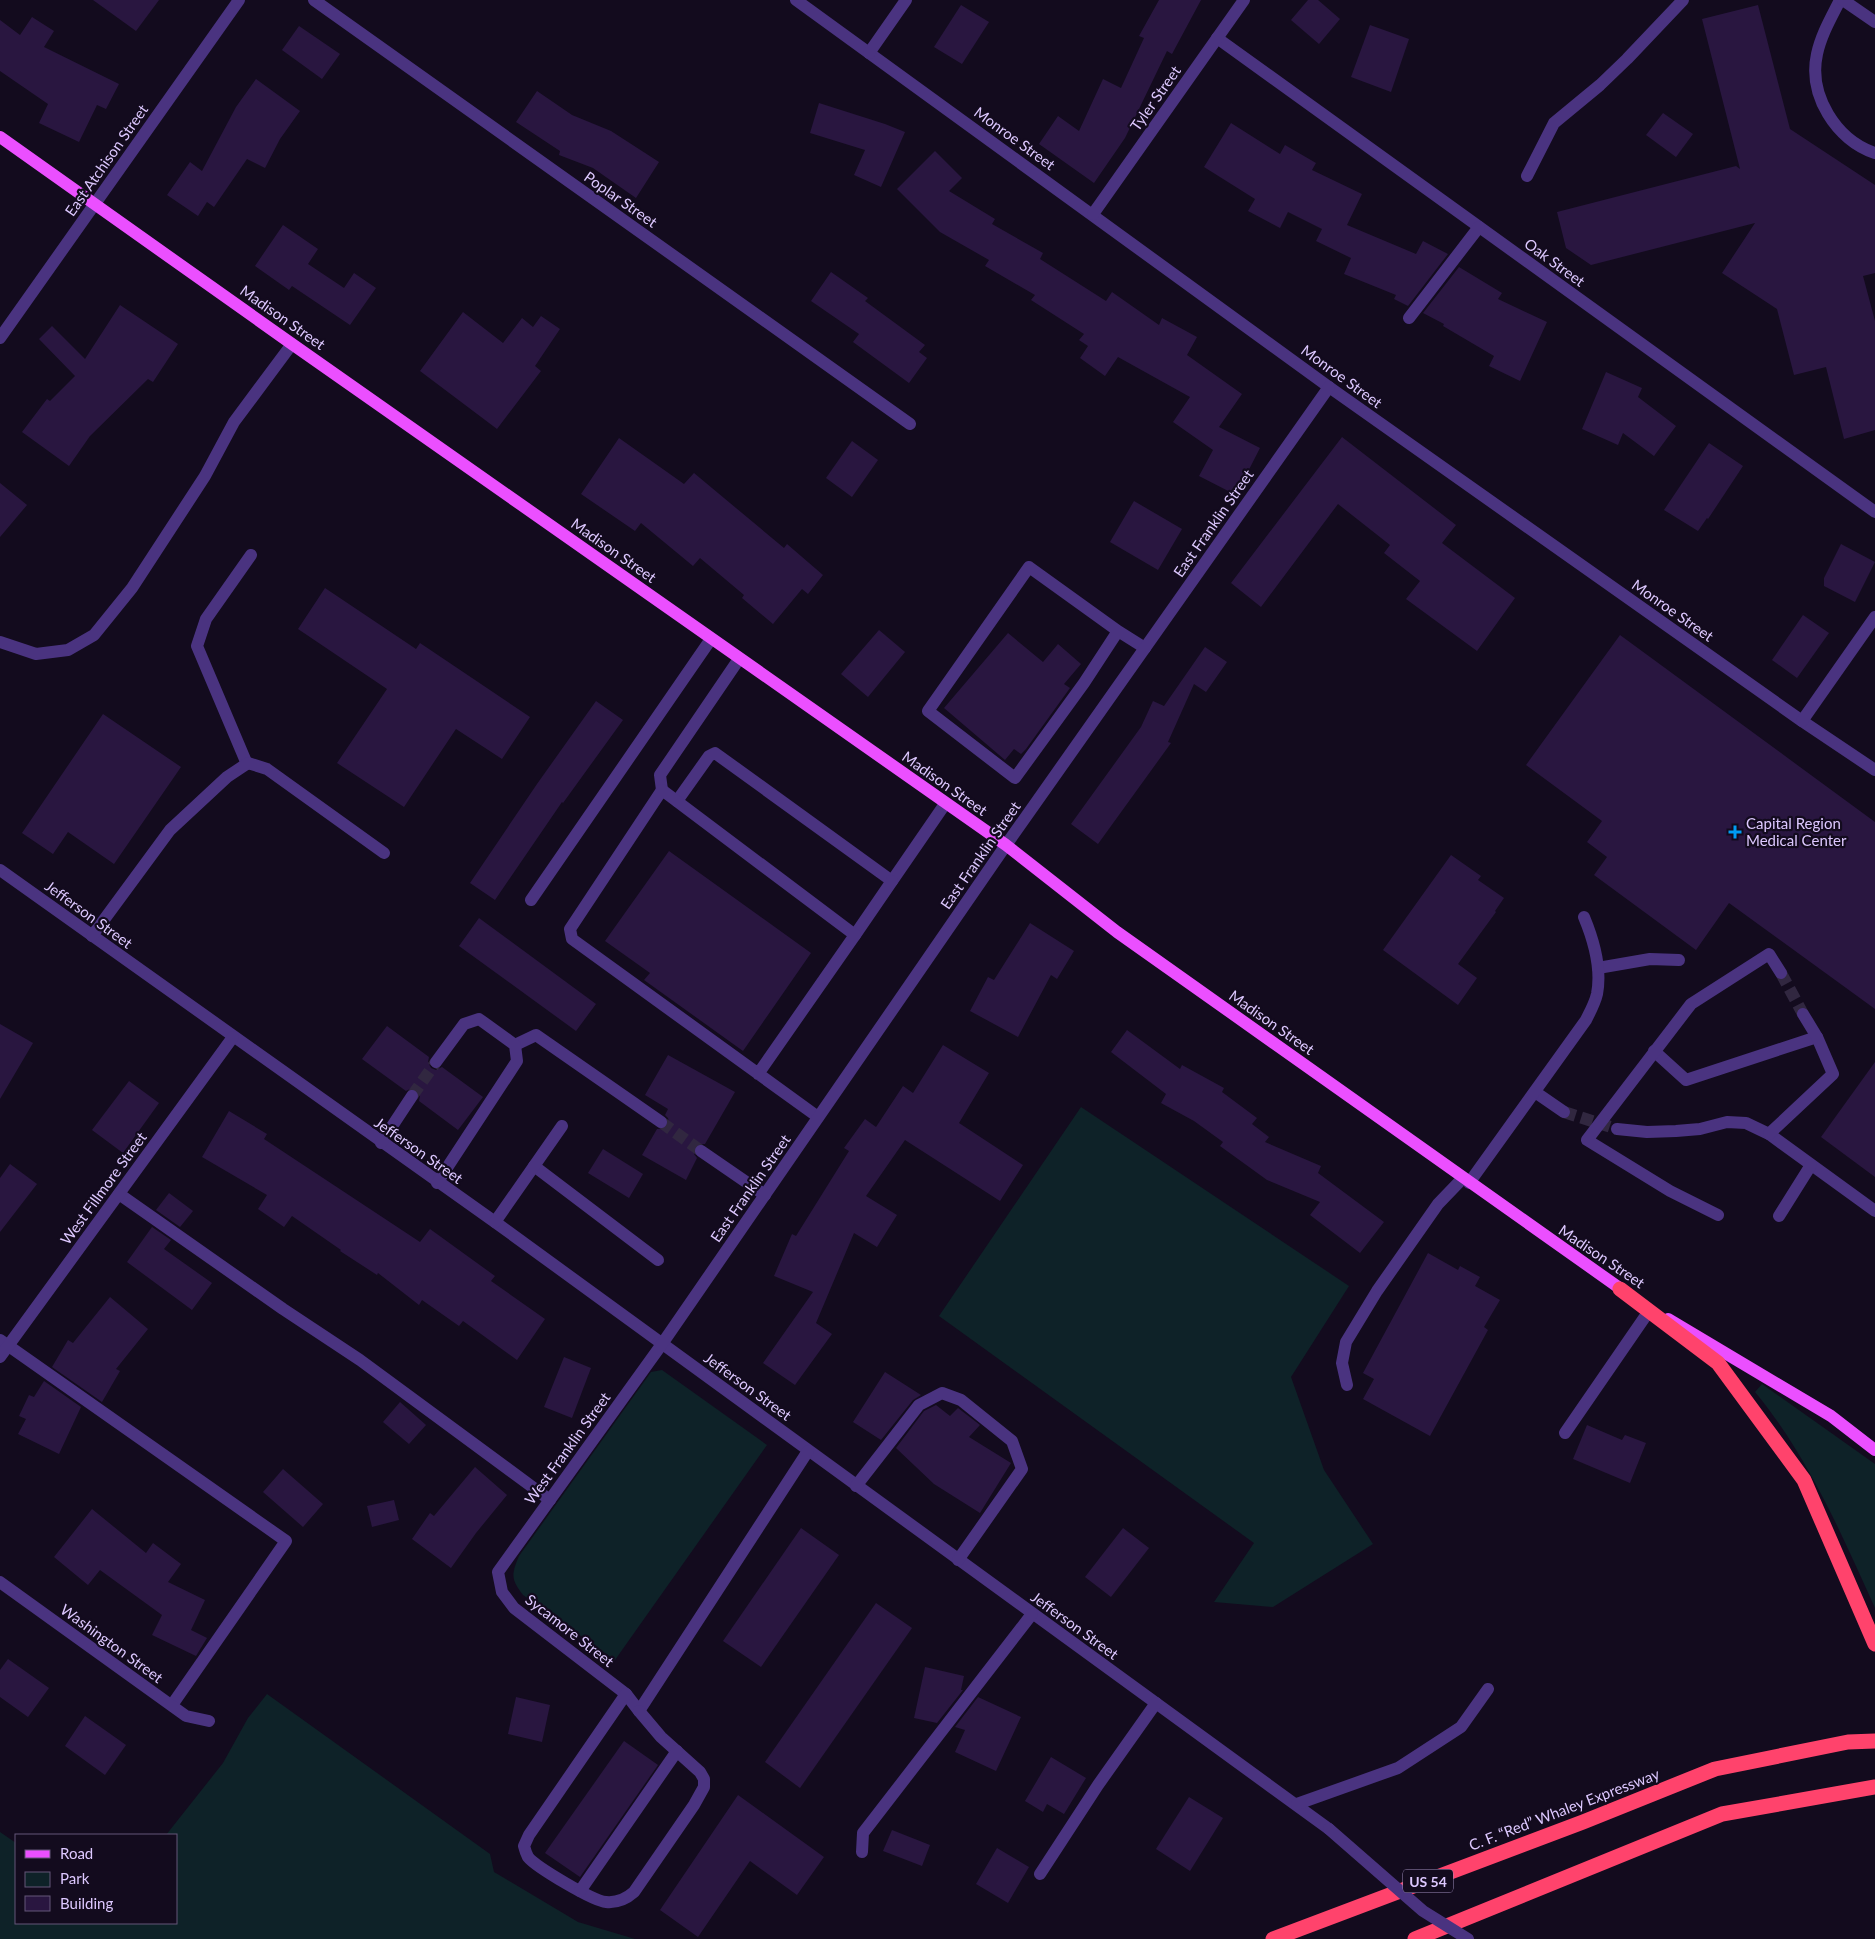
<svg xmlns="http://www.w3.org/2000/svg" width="1875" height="1939" font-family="Lato,sans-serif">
  <rect width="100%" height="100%" fill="#130b1e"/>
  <g fill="#0e2228">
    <path d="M 1081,1107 L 1349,1286 L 1291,1377 L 1324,1470 L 1373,1544 L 1273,1607 L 1214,1602 L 1254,1543 L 939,1316 Z"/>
    <path d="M 662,1370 L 767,1445 L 615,1660 L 523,1595 C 511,1579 511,1575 519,1556 L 651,1372 Z"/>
    <path d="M 1762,1384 L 1875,1464 L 1875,1608 C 1841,1533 1808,1456 1755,1392 Z"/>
    <path d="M 267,1694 L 490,1854 L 494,1872 L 578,1922 L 635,1939 L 0,1939 L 0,1832 L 16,1843 L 16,1923 L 176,1923 L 176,1835 L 166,1835 L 223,1763 L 248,1718 Z"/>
  </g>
  <g fill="#291640">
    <path d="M 93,0 L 159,0 L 136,31 Z"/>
    <path d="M 1159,0 L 1201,0 L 1172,54 L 1167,51 L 1125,138 L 1094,183 L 1039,144 L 1058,116 L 1079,131 L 1103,79 L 1121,88 L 1144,38 L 1139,36 Z"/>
    <path d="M 1308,0 L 1318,0 L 1340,19 L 1319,44 L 1291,20 Z"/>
    <path d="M 961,5 L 989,22 L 962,64 L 934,47 Z"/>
    <path d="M 1758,5 L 1790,129 L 1875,185 L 1875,273 L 1863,276 L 1875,321 L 1875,430 L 1844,439 L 1826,367 L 1794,375 L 1777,309 L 1722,273 L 1755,223 L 1591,265 L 1566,248 L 1557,212 L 1736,166 L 1740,169 L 1702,19 Z"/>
    <path d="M 32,17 L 54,31 L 44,47 L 119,84 L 106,109 L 97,105 L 79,142 L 39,123 L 48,104 L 0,71 L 0,20 L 20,35 Z"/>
    <path d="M 1370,25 L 1409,39 L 1391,92 L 1351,77 Z"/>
    <path d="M 299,26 L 340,54 L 322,79 L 282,50 Z"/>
    <path d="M 256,79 L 300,111 L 280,139 L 265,168 L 247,159 L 214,207 L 207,202 L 198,216 L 167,195 L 190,162 L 202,171 L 236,107 Z"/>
    <path d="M 537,91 L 572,115 L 611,131 L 659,162 L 636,198 L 593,168 L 559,155 L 560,151 L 516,122 Z"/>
    <path d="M 819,103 L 885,124 L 905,132 L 881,187 L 854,175 L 865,150 L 810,133 Z"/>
    <path d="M 1663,113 L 1693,134 L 1676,157 L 1646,135 Z"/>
    <path d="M 1231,123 L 1280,154 L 1285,145 L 1316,163 L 1312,170 L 1362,194 L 1347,225 L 1416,254 L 1423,241 L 1448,254 L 1408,306 L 1394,299 L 1396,295 L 1344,274 L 1351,258 L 1316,241 L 1322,229 L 1288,212 L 1280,228 L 1248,211 L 1255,199 L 1204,167 Z"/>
    <path d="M 935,151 L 962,178 L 949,191 L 995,219 L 992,224 L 1043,253 L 1040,259 L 1106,301 L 1112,292 L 1159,325 L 1162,318 L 1197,337 L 1187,355 L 1242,394 L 1219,427 L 1260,448 L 1236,495 L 1199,476 L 1213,450 L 1173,422 L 1190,397 L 1118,357 L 1105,376 L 1080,358 L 1088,346 L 1079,340 L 1084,334 L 1031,300 L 1035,295 L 985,266 L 989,260 L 940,232 L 897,189 Z"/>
    <path d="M 283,225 L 318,249 L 308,264 L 344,288 L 354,273 L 376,288 L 350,325 L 292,286 L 289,290 L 255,266 Z"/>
    <path d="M 1459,267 L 1502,293 L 1498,299 L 1547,322 L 1520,381 L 1489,366 L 1494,356 L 1443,326 L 1444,324 L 1423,313 Z"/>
    <path d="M 831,272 L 868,298 L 865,301 L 925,345 L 919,352 L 927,358 L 909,383 L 853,342 L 859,334 L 811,301 Z"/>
    <path d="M 120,305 L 178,344 L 153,382 L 148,379 L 90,436 L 69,466 L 22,432 L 47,399 L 50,401 L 75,376 L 39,339 L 52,326 L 85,359 Z"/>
    <path d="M 463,312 L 503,343 L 522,318 L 533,327 L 541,316 L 560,329 L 535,366 L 541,371 L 497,429 L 420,371 Z"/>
    <path d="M 1606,372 L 1642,388 L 1638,397 L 1676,426 L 1654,456 L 1623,433 L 1618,445 L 1582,429 Z"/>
    <path d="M 1342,437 L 1456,525 L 1442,543 L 1515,598 L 1477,651 L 1406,599 L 1420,581 L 1384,553 L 1390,545 L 1338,504 L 1261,607 L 1231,583 Z"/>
    <path d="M 619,438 L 684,484 L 694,473 L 784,548 L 787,544 L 823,575 L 808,594 L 802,589 L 773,624 L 742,598 L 744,595 L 700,558 L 693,566 L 641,523 L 635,531 L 581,494 Z"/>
    <path d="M 852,441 L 878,460 L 852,497 L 826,478 Z"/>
    <path d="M 1709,443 L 1743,466 L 1708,519 L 1707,518 L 1698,531 L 1664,510 Z"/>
    <path d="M 0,483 L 27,505 L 0,537 Z"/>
    <path d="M 1134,501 L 1182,529 L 1158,570 L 1110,542 Z"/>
    <path d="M 1841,544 L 1875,562 L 1855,602 L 1824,586 L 1824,578 Z"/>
    <path d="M 325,588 L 416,649 L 420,643 L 530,717 L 502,759 L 456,729 L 404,807 L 337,763 L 387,689 L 298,629 Z"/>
    <path d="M 1803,615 L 1829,633 L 1797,678 L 1772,660 Z"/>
    <path d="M 879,630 L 905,652 L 868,697 L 841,674 Z"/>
    <path d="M 1008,633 L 1043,662 L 1058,644 L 1081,664 L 1064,684 L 1070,688 L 1026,749 L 1021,754 L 1014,749 L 1005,760 L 944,708 Z"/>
    <path d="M 1620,635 L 1875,822 L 1875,1009 L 1729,903 L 1696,950 L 1594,875 L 1607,857 L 1587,842 L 1602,821 L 1526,765 Z"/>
    <path d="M 1205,647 L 1227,662 L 1206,692 L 1194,684 L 1168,742 L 1171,743 L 1098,844 L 1071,824 L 1141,727 L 1153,701 L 1164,706 Z"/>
    <path d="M 596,701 L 623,720 L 563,803 L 562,802 L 495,900 L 470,883 L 537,784 Z"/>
    <path d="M 103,714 L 181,767 L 114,864 L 68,832 L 53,854 L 22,833 Z"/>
    <path d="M 669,851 L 811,953 L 743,1051 L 644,980 L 650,973 L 605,941 Z"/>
    <path d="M 1451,855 L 1481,876 L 1478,880 L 1504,898 L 1495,911 L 1496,912 L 1458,964 L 1477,978 L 1458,1005 L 1383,950 Z"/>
    <path d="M 479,918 L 596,1004 L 576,1031 L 459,946 Z"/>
    <path d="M 1030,923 L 1074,951 L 1057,979 L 1051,975 L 1018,1037 L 970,1011 L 988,977 L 994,980 Z"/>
    <path d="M 0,1024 L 33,1043 L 0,1099 Z"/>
    <path d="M 387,1026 L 429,1057 L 428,1062 L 431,1068 L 436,1070 L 442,1067 L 483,1097 L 458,1130 L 419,1101 L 420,1096 L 417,1090 L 412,1088 L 406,1091 L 362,1059 Z"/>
    <path d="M 1127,1030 L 1180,1069 L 1182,1065 L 1224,1088 L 1222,1092 L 1257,1118 L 1252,1124 L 1269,1137 L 1265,1142 L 1321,1166 L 1318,1173 L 1384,1222 L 1360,1253 L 1310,1215 L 1320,1202 L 1267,1180 L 1220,1146 L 1223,1142 L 1194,1121 L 1161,1103 L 1166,1094 L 1111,1052 Z"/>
    <path d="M 943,1045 L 989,1073 L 959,1123 L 1023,1165 L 1000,1201 L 905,1140 L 866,1196 L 897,1215 L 877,1247 L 854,1233 L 816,1323 L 832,1334 L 795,1385 L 763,1363 L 813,1292 L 774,1276 L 792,1234 L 796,1236 L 849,1151 L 844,1148 L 865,1119 L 876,1127 L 903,1086 L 913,1093 Z"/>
    <path d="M 668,1055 L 735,1092 L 705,1144 L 698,1144 L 694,1147 L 694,1154 L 697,1158 L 686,1180 L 642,1155 L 657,1129 L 665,1129 L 669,1123 L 668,1118 L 665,1115 L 668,1109 L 645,1095 Z"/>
    <path d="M 1875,1062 L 1875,1177 L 1821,1137 Z"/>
    <path d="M 129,1081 L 159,1103 L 123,1153 L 92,1130 Z"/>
    <path d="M 229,1111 L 267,1134 L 264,1139 L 420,1242 L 430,1229 L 495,1276 L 491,1281 L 545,1319 L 517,1360 L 463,1321 L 459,1326 L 422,1300 L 419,1305 L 378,1273 L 377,1275 L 340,1251 L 341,1250 L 292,1216 L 284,1227 L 258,1209 L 267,1195 L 202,1157 Z"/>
    <path d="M 603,1149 L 643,1174 L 629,1198 L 588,1173 Z"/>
    <path d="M 10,1164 L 37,1184 L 0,1232 L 0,1178 Z"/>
    <path d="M 169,1193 L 193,1211 L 180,1227 L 156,1210 Z"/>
    <path d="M 152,1227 L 171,1240 L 164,1249 L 212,1283 L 192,1310 L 127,1262 Z"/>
    <path d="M 1428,1253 L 1458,1270 L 1460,1266 L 1480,1277 L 1475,1286 L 1500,1300 L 1484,1327 L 1488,1330 L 1430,1436 L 1363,1399 L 1374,1379 L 1363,1373 Z"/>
    <path d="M 110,1297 L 148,1329 L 116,1369 L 120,1371 L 102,1402 L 52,1367 L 68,1340 L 73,1343 Z"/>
    <path d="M 564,1357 L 591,1368 L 572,1418 L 544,1407 Z"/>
    <path d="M 885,1372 L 921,1395 L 913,1400 L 881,1440 L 853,1422 Z"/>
    <path d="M 44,1381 L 81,1407 L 59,1454 L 18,1434 L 26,1419 L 19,1416 L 29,1395 L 34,1397 Z"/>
    <path d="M 400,1402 L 426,1425 L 409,1444 L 383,1422 Z"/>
    <path d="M 936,1405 L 950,1416 L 958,1408 L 980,1425 L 969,1437 L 1011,1463 L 980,1513 L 934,1484 L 896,1448 L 924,1411 Z"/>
    <path d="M 1587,1425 L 1622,1440 L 1625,1435 L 1646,1443 L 1630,1483 L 1573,1459 Z"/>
    <path d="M 475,1467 L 507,1495 L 476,1533 L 451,1568 L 412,1539 L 430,1513 L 434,1516 Z"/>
    <path d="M 283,1469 L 323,1504 L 303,1527 L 263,1492 Z"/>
    <path d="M 394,1500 L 399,1520 L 372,1527 L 367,1506 Z"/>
    <path d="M 92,1509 L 146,1553 L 153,1543 L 181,1564 L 168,1582 L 205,1600 L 191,1630 L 207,1638 L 196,1656 L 152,1635 L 162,1615 L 100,1570 L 88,1585 L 54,1557 Z"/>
    <path d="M 801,1528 L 839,1555 L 761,1667 L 723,1641 Z"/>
    <path d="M 1123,1528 L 1149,1548 L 1111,1597 L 1085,1577 Z"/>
    <path d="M 876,1603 L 912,1628 L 800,1788 L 765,1762 Z"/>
    <path d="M 8,1659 L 49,1688 L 28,1717 L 0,1697 L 0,1670 Z"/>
    <path d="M 925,1667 L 964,1676 L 961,1690 L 963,1690 L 937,1723 L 914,1718 Z"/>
    <path d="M 516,1697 L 550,1705 L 542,1742 L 508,1734 Z"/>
    <path d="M 978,1697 L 1021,1717 L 996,1771 L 955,1752 L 965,1730 L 955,1727 Z"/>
    <path d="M 85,1716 L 126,1745 L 105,1775 L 65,1746 Z"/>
    <path d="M 624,1741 L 658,1765 L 580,1877 L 545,1853 Z"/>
    <path d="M 1051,1757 L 1086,1778 L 1064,1814 L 1047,1804 L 1043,1812 L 1025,1801 Z"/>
    <path d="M 738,1795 L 824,1857 L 797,1895 L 750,1861 L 698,1937 L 660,1910 Z"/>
    <path d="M 1189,1797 L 1223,1818 L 1190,1871 L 1156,1849 Z"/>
    <path d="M 892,1830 L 930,1845 L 922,1866 L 883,1851 Z"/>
    <path d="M 997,1848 L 1029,1867 L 1008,1903 L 976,1884 Z"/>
  </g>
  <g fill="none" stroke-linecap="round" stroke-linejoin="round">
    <g stroke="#312740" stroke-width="12" stroke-dasharray="12 6" stroke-linecap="butt">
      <path d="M 1781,973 L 1803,1014"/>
      <path d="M 412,1096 L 436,1062"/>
      <path d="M 1564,1112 L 1617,1129"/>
      <path d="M 661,1122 L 701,1151"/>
    </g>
    <g stroke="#4a3380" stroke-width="12">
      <path d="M 314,0 L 910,424"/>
      <path d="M 796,0 L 1329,387 L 1802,721 L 1875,770"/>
      <path d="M 1840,0 C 1831,18 1821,35 1817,54 C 1808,95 1836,140 1875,153"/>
      <path d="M 1843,0 L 1875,22"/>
      <path d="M 1217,38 L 1875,512"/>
      <path d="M 869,53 L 906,0"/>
      <path d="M 1527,176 L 1554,123 L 1600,85 L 1627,59 L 1683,0"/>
      <path d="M 1093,214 L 1244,0"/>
      <path d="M 1409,318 L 1479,227"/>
      <path d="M 0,338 L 239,0"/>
      <path d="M 1118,631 L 1084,683 L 1015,778 L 928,711 L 1029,567 L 1118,631 L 1145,648"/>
      <path d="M 0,642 L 36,654 L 68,650 L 94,635 L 132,588 L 205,476 L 234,422 L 292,344"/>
      <path d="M 1802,721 L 1875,617"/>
      <path d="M 247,764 L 197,646 L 206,619 L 251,555"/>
      <path d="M 662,790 L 660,775 L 739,659"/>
      <path d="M 677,801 L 709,756 L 715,753 L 892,881 L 945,804"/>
      <path d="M 0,870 L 495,1222 L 1329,1829"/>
      <path d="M 531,900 L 711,639"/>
      <path d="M 855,935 L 892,881"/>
      <path d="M 92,936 L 170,830 L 227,777 L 248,763 L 267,769 L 384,853"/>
      <path d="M 1598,968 L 1650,959 L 1679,960"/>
      <path d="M 515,1045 L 536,1035 L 661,1122"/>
      <path d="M 1654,1051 L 1686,1080 L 1817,1037"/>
      <path d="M 436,1062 L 464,1024 L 479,1019 L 515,1045 L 517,1061 L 437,1183"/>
      <path d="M 758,1074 L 855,935 L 662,790 L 570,929 L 572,939 L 818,1117"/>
      <path d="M 1535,1092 L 1564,1112"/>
      <path d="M 1617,1129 L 1647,1132 L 1676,1131 L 1700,1129 L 1727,1122 L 1746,1123 L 1769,1134 L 1875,1211"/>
      <path d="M 1769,1134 L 1833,1074 L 1817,1037 L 1803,1014"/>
      <path d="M 381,1143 L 412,1096"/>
      <path d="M 701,1151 L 765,1195"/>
      <path d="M 534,1166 L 658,1260"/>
      <path d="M 1469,1183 L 1586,1020 C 1590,1012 1595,1003 1597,994 C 1602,968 1594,941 1584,917"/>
      <path d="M 119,1194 L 283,1309 L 360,1360 L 550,1500"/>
      <path d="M 1718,1215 L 1670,1191 L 1587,1140 L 1691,1004 L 1769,954 L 1781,973"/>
      <path d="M 1779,1216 L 1811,1165"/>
      <path d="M 495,1222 L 562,1126"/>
      <path d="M 0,1340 L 286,1541 L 172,1705"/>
      <path d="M 0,1357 L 233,1037"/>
      <path d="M 1347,1385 L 1342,1363 L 1346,1342 L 1377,1291 L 1438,1204 L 1463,1178"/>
      <path d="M 1565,1433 L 1649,1311"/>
      <path d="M 808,1451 L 639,1711 L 626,1694 L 514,1608 L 502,1592 L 498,1572 L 662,1344 L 1006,845 L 1329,387"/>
      <path d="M 856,1486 L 919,1405 L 942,1393 L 961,1400 L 1012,1441 L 1022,1469 L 958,1560"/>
      <path d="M 0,1582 L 186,1716 L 209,1721"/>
      <path d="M 626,1694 L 529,1835 L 524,1846 C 525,1850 526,1853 528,1857 C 536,1867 593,1901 606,1902 C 617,1903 625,1900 634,1892 L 694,1805 L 704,1787 L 704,1779 L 700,1772 L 661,1737 L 639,1711"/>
      <path d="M 1297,1804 L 1398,1768 L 1461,1727 L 1488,1689"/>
      <path d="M 862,1852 L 863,1833 L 1032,1614"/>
      <path d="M 1040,1874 L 1098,1785 L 1156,1703"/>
      <path d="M 580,1891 L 677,1751"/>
    </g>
    <g stroke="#eb4fff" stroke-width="12">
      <path d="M 0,137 L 292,344 L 1006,845 L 1117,932 L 1628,1294"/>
      <path d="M 1668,1319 L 1831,1416 L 1875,1450"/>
    </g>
    <g stroke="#ff436c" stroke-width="15">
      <path d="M 1620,1289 L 1718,1363 L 1804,1480 L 1875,1644"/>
      <path d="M 1273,1939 L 1583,1822 L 1715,1769 L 1848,1742 L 1875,1741"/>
      <path d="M 1415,1939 L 1722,1814 L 1875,1787"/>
    </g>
    <path stroke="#4a3380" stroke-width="12" d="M 1329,1829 L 1423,1911 L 1468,1939"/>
  </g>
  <path fill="#009cf3" stroke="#130b1e" stroke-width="2" d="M1732.5 824.5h5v5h5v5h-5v5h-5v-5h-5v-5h5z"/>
  <g text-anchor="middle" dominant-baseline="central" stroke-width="4.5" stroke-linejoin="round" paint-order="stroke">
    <rect fill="#130b1e" stroke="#a08fbc" stroke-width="1" x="1403" y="1869.5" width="50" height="23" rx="4"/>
    <g font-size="14" font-weight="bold" fill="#ddc8ff">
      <text x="1428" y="1881">US 54</text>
    </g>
    <g font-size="15" fill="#ddc8ff" stroke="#130b1e">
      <text transform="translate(1155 98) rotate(-55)">Tyler Street</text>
      <text transform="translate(1015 138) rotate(36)">Monroe Street</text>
      <text transform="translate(106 160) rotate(-55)">East Atchison Street</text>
      <text transform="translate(621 199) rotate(35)">Poplar Street</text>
      <text transform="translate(1555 262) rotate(36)">Oak Street</text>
      <text transform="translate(283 317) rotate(35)">Madison Street</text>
      <text transform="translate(1342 376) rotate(36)">Monroe Street</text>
      <text transform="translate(1213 523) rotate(-55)">East Franklin Street</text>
      <text transform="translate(614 550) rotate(35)">Madison Street</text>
      <text transform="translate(1673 610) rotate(35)">Monroe Street</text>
      <text transform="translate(945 783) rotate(35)">Madison Street</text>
      <text transform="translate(980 855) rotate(-55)">East Franklin Street</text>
      <text transform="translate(89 914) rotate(36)">Jefferson Street</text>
      <text transform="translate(1272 1022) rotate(35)">Madison Street</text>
      <text transform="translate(419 1150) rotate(35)">Jefferson Street</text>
      <text transform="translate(103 1188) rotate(-54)">West Fillmore Street</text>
      <text transform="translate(750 1188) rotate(-55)">East Franklin Street</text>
      <text transform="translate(1602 1256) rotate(34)">Madison Street</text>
      <text transform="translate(748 1386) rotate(36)">Jefferson Street</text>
      <text transform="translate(567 1448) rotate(-54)">West Franklin Street</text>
      <text transform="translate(1075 1625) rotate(36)">Jefferson Street</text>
      <text transform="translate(570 1630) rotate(38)">Sycamore Street</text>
      <text transform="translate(112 1643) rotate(36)">Washington Street</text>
      <text transform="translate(1564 1809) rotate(-21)">C. F. “Red” Whaley Expressway</text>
    </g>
    <g font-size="15" fill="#ddc8ff" stroke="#130b1e" text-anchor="start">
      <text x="1746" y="823">Capital Region<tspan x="1746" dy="17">Medical Center</tspan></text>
    </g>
  </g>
  <rect x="15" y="1834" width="162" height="90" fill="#130b1e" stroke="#645778"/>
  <rect x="25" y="1850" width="25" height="8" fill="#eb4fff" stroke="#645778"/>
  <text x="60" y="1859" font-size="15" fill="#ddc8ff">Road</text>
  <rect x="25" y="1872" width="25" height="15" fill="#0e2228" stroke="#645778"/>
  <text x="60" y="1884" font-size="15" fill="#ddc8ff">Park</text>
  <rect x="25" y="1896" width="25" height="15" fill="#291640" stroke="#645778"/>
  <text x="60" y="1909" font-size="15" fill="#ddc8ff">Building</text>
</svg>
